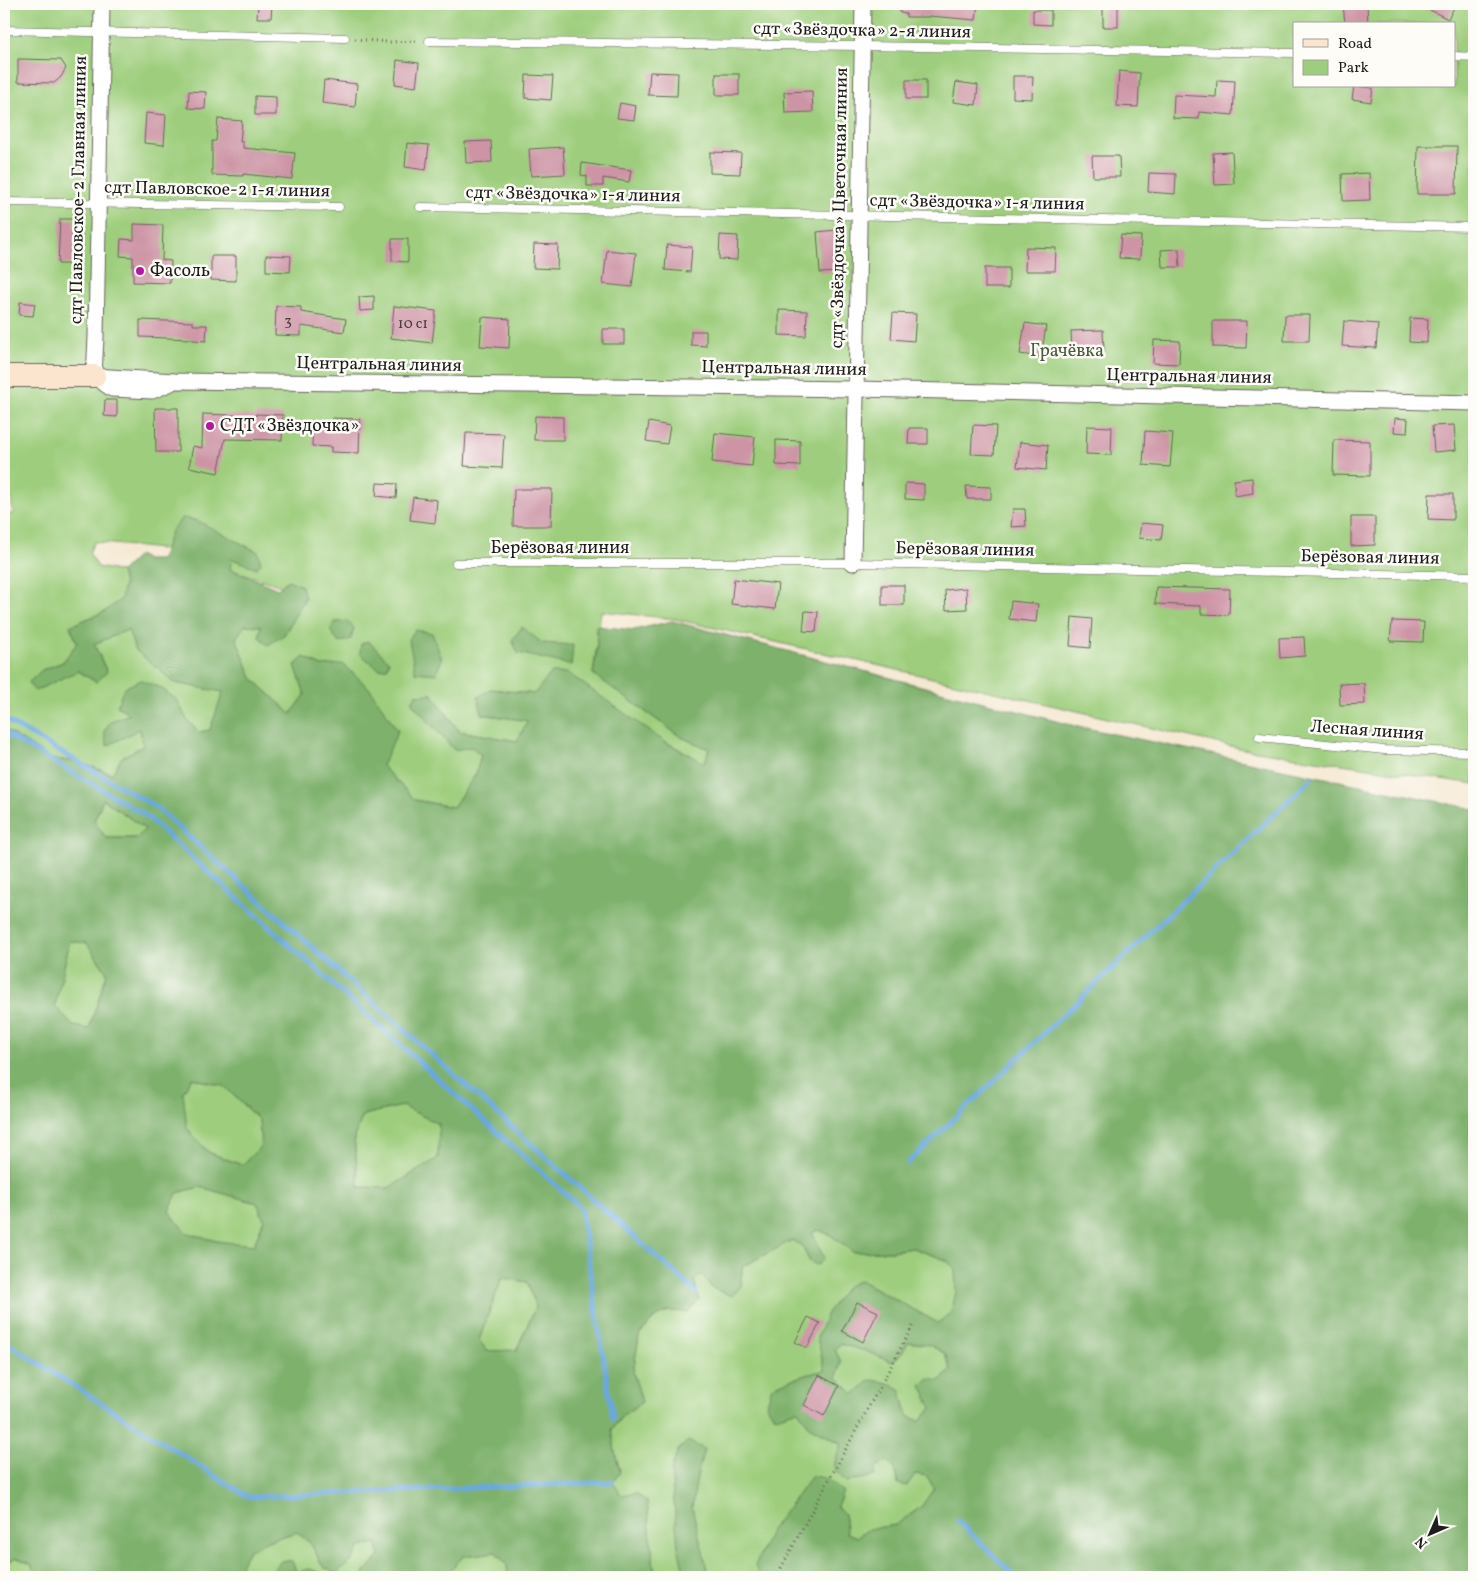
<svg xmlns="http://www.w3.org/2000/svg" width="1478" height="1581" font-family="Vollkorn,serif">
  <rect width="100%" height="100%" fill="#fdfcf7"/>
  <filter id="ink" filterUnits="userSpaceOnUse"><feTurbulence type="fractalNoise" baseFrequency=".02" numOctaves="2"/><feDisplacementMap in="SourceGraphic" scale="10" xChannelSelector="R" yChannelSelector="G"/><feConvolveMatrix kernelMatrix="1 2 1 2 8 2 1 2 1" color-interpolation-filters="sRGB"/></filter>
  <filter id="wash" filterUnits="userSpaceOnUse"><feTurbulence type="fractalNoise" baseFrequency=".0096" numOctaves="4" result="noise"/><feDisplacementMap in="SourceGraphic" scale="20" xChannelSelector="R" yChannelSelector="G"/><feGaussianBlur stdDeviation="1.12" result="paint"/><feColorMatrix in="noise" values="0 0 0 0 0 0 0 0 0 0 0 0 0 0 0 0 0 1.4 0 .05"/><feComposite in="paint" operator="in"/></filter>
  <g filter="url(#wash)">
    <rect width="100%" height="100%" fill="#f4e8d1"/>
    <g fill="#9ece7d" stroke="#5d754c" fill-rule="evenodd">
      <path d="M 4,4 L 1474,4 L 1474,784 L 1243,749 L 675,619 L 601,611 L 593,674 L 681,737 L 709,749 L 705,763 L 666,742 L 535,694 L 491,689 L 482,714 L 528,721 L 517,741 L 459,731 L 432,694 L 416,695 L 481,755 L 476,774 L 453,807 L 415,800 L 382,766 L 321,666 L 304,657 L 305,695 L 291,714 L 252,678 L 236,638 L 245,625 L 261,626 L 284,635 L 305,598 L 278,585 L 170,550 L 94,542 L 89,553 L 98,567 L 121,572 L 124,584 L 122,599 L 104,612 L 70,626 L 78,643 L 63,662 L 42,670 L 29,684 L 35,690 L 78,671 L 96,682 L 107,672 L 94,644 L 128,630 L 175,683 L 224,692 L 210,730 L 199,732 L 187,720 L 177,700 L 118,706 L 130,714 L 111,721 L 140,729 L 143,746 L 122,757 L 112,774 L 79,762 L 52,759 L 4,729 L 4,512 L 13,515 L 11,495 L 4,494 ZM 1294,24 L 1454,24 L 1454,86 L 1294,86 Z"/>
      <path d="M 103,799 L 145,829 L 137,838 L 106,838 L 94,821 Z"/>
      <path d="M 70,941 L 87,943 L 107,973 L 89,1029 L 73,1026 L 54,1006 Z"/>
      <path d="M 192,1078 L 224,1086 L 259,1120 L 261,1146 L 242,1165 L 208,1152 L 186,1127 L 183,1092 Z"/>
      <path d="M 402,1106 L 439,1124 L 438,1158 L 389,1188 L 359,1187 L 354,1137 L 363,1115 Z"/>
      <path d="M 200,1187 L 257,1203 L 264,1219 L 254,1246 L 216,1241 L 185,1232 L 169,1211 L 177,1193 Z"/>
      <path d="M 819,1230 L 832,1236 L 853,1252 L 891,1251 L 913,1248 L 946,1260 L 955,1268 L 956,1292 L 951,1313 L 938,1323 L 860,1280 L 825,1370 L 792,1379 L 798,1410 L 810,1427 L 841,1444 L 833,1469 L 876,1467 L 887,1461 L 895,1469 L 927,1476 L 934,1488 L 922,1506 L 896,1525 L 869,1529 L 857,1538 L 847,1533 L 844,1514 L 756,1566 L 760,1577 L 655,1577 L 647,1502 L 621,1495 L 612,1482 L 620,1471 L 615,1452 L 612,1429 L 623,1415 L 642,1402 L 633,1372 L 639,1336 L 653,1319 L 669,1311 L 688,1311 L 699,1300 L 694,1279 L 702,1274 L 712,1288 L 741,1286 L 742,1267 L 792,1240 L 802,1246 L 810,1262 L 817,1243 L 812,1233 Z"/>
      <path d="M 502,1277 L 527,1282 L 536,1306 L 516,1350 L 487,1351 L 479,1340 Z"/>
      <path d="M 908,1342 L 930,1345 L 945,1354 L 951,1371 L 939,1381 L 932,1408 L 920,1421 L 908,1417 L 900,1389 L 884,1382 L 854,1394 L 837,1377 L 841,1362 L 835,1350 L 840,1344 L 866,1351 L 892,1362 L 902,1353 Z"/>
      <path d="M 297,1532 L 311,1544 L 323,1567 L 352,1561 L 360,1547 L 376,1543 L 380,1556 L 365,1572 L 362,1577 L 318,1577 L 317,1571 L 297,1574 L 291,1561 L 281,1561 L 267,1577 L 238,1577 L 237,1572 L 249,1550 L 270,1540 Z"/>
      <path d="M 496,1552 L 507,1565 L 508,1577 L 443,1577 L 464,1556 Z"/>
      <path d="M 17,1558 L 31,1564 L 37,1577 L 6,1577 L 4,1563 Z"/>
    </g>
    <g fill="#7eb16c" stroke="#4d6644" fill-rule="evenodd">
      <path d="M 182,518 L 196,520 L 258,552 L 261,563 L 257,568 L 232,559 L 230,569 L 278,589 L 288,580 L 302,586 L 305,598 L 284,635 L 268,645 L 259,637 L 261,626 L 245,625 L 236,638 L 252,678 L 291,714 L 305,695 L 295,665 L 304,657 L 321,666 L 343,664 L 370,689 L 398,731 L 382,766 L 415,800 L 453,807 L 476,774 L 481,755 L 472,747 L 454,750 L 412,703 L 416,695 L 432,694 L 459,731 L 517,741 L 528,721 L 482,714 L 478,697 L 491,689 L 534,694 L 551,673 L 568,673 L 665,742 L 705,763 L 709,749 L 681,737 L 593,674 L 597,648 L 596,626 L 634,630 L 672,621 L 1071,725 L 1474,809 L 1474,1577 L 760,1577 L 755,1566 L 770,1531 L 812,1476 L 825,1478 L 843,1492 L 837,1506 L 844,1514 L 847,1533 L 857,1537 L 869,1529 L 896,1525 L 922,1506 L 934,1488 L 927,1476 L 915,1474 L 907,1486 L 898,1484 L 895,1469 L 887,1461 L 876,1467 L 875,1476 L 846,1482 L 833,1469 L 841,1443 L 810,1427 L 798,1410 L 776,1417 L 766,1406 L 772,1387 L 792,1379 L 825,1370 L 817,1338 L 827,1313 L 846,1287 L 860,1280 L 938,1323 L 951,1313 L 956,1292 L 955,1268 L 946,1260 L 913,1248 L 891,1251 L 853,1252 L 832,1236 L 819,1230 L 812,1233 L 824,1258 L 818,1265 L 810,1262 L 802,1246 L 792,1240 L 742,1267 L 741,1286 L 732,1296 L 712,1288 L 702,1274 L 694,1280 L 699,1300 L 688,1312 L 668,1311 L 653,1319 L 639,1336 L 633,1372 L 642,1402 L 623,1415 L 612,1429 L 615,1452 L 620,1472 L 613,1482 L 621,1495 L 636,1493 L 647,1502 L 655,1577 L 508,1577 L 507,1565 L 496,1552 L 464,1556 L 443,1577 L 362,1577 L 365,1572 L 380,1556 L 376,1543 L 360,1547 L 352,1561 L 336,1573 L 323,1567 L 311,1544 L 297,1532 L 270,1540 L 249,1550 L 237,1572 L 238,1577 L 37,1577 L 31,1564 L 17,1558 L 4,1563 L 6,1576 L 4,1577 L 4,729 L 52,759 L 79,762 L 112,774 L 122,757 L 143,746 L 140,729 L 107,746 L 104,731 L 111,721 L 130,714 L 117,706 L 124,688 L 141,680 L 161,688 L 177,700 L 187,720 L 199,732 L 210,730 L 223,692 L 175,683 L 135,650 L 128,630 L 94,644 L 107,672 L 96,682 L 78,671 L 35,691 L 28,683 L 42,670 L 63,662 L 77,643 L 70,626 L 104,612 L 121,599 L 124,584 L 121,572 L 139,555 L 146,560 L 161,560 L 171,531 ZM 103,799 L 145,829 L 137,838 L 106,838 L 94,821 ZM 70,941 L 87,943 L 107,973 L 89,1029 L 73,1026 L 55,1006 ZM 192,1078 L 224,1086 L 259,1120 L 261,1146 L 242,1165 L 208,1152 L 187,1128 L 183,1092 ZM 402,1106 L 439,1124 L 438,1158 L 389,1188 L 359,1187 L 354,1137 L 363,1115 ZM 200,1187 L 257,1203 L 264,1219 L 254,1245 L 216,1241 L 185,1232 L 169,1211 L 177,1193 ZM 502,1278 L 527,1282 L 536,1306 L 517,1350 L 487,1351 L 479,1340 ZM 908,1342 L 930,1345 L 945,1353 L 951,1371 L 939,1381 L 929,1379 L 921,1386 L 932,1408 L 920,1421 L 908,1416 L 900,1389 L 884,1382 L 871,1380 L 854,1394 L 837,1377 L 841,1362 L 835,1350 L 840,1344 L 866,1351 L 892,1362 L 902,1353 Z"/>
      <path d="M 348,621 L 354,628 L 351,639 L 339,643 L 330,630 L 335,622 Z"/>
      <path d="M 522,627 L 542,643 L 573,645 L 571,665 L 518,653 L 512,640 Z"/>
      <path d="M 415,630 L 432,633 L 442,659 L 436,674 L 415,672 L 409,639 Z"/>
      <path d="M 368,641 L 389,661 L 387,668 L 379,669 L 360,654 L 361,644 Z"/>
      <path d="M 688,1441 L 704,1449 L 697,1477 L 692,1507 L 707,1568 L 706,1577 L 687,1577 L 685,1576 L 678,1547 L 671,1470 L 678,1450 Z"/>
      <path d="M 281,1561 L 292,1561 L 297,1573 L 308,1569 L 317,1571 L 318,1577 L 267,1577 Z"/>
    </g>
    <g fill="none" stroke-linecap="round" stroke-linejoin="round">
      <g stroke="#6ba8dd" stroke-width="5">
        <path d="M 4,719 L 156,807 L 696,1292"/>
        <path d="M 4,733 L 144,814 L 580,1207 L 613,1419"/>
        <path d="M 908,1163 L 1311,779"/>
        <path d="M 4,1341 L 248,1497 L 613,1482"/>
        <path d="M 958,1521 L 1016,1577"/>
      </g>
    </g>
    <g id="blocks">
      <g fill="#cd94a6">
        <path d="M 258,4 L 272,4 L 271,18 L 257,18 Z"/>
        <path d="M 900,4 L 978,4 L 976,20 L 929,16 L 929,17 L 906,17 L 906,14 L 900,13 Z"/>
        <path d="M 1343,4 L 1367,4 L 1368,24 L 1345,24 Z"/>
        <path d="M 1418,4 L 1456,4 L 1448,19 Z"/>
        <rect x="1103" y="6" width="15" height="21"/>
        <path d="M 1033,10 L 1051,10 L 1051,25 L 1033,24 Z"/>
        <path d="M 18,59 L 61,60 L 66,68 L 61,77 L 54,83 L 18,82 Z"/>
        <path d="M 397,60 L 419,63 L 416,87 L 395,84 Z"/>
        <path d="M 1119,71 L 1140,73 L 1138,107 L 1117,106 Z"/>
        <path d="M 650,72 L 678,73 L 677,96 L 648,95 Z"/>
        <rect x="716" y="74" width="23" height="21"/>
        <path d="M 526,75 L 553,76 L 551,100 L 525,98 Z"/>
        <path d="M 1013,76 L 1033,76 L 1032,99 L 1013,98 Z"/>
        <path d="M 324,80 L 357,84 L 355,107 L 322,103 Z"/>
        <rect x="906" y="80" width="20" height="19"/>
        <path d="M 1217,80 L 1235,81 L 1233,115 L 1199,112 L 1199,119 L 1173,118 L 1174,95 L 1216,97 Z"/>
        <path d="M 956,82 L 978,85 L 976,105 L 953,102 Z"/>
        <path d="M 1354,86 L 1373,88 L 1371,102 L 1352,99 Z"/>
        <path d="M 189,91 L 206,92 L 205,109 L 188,108 Z"/>
        <path d="M 812,91 L 813,112 L 785,113 L 784,92 Z"/>
        <path d="M 255,96 L 276,97 L 276,115 L 255,115 Z"/>
        <path d="M 620,103 L 636,106 L 634,120 L 617,118 Z"/>
        <path d="M 146,113 L 166,115 L 164,145 L 144,143 Z"/>
        <path d="M 218,119 L 242,121 L 240,142 L 243,142 L 243,148 L 295,153 L 292,179 L 243,174 L 243,176 L 212,175 L 212,141 L 216,141 Z"/>
        <path d="M 491,141 L 492,162 L 466,163 L 465,142 Z"/>
        <path d="M 407,143 L 429,145 L 426,170 L 405,167 Z"/>
        <path d="M 1418,146 L 1457,146 L 1456,194 L 1417,194 Z"/>
        <path d="M 563,147 L 565,174 L 531,176 L 529,149 Z"/>
        <path d="M 710,152 L 741,153 L 740,174 L 710,173 Z"/>
        <path d="M 1232,152 L 1234,184 L 1215,185 L 1213,153 Z"/>
        <path d="M 1092,156 L 1119,156 L 1120,177 L 1093,177 Z"/>
        <path d="M 582,163 L 631,170 L 629,182 L 603,178 L 603,186 L 587,186 L 587,176 L 581,175 Z"/>
        <path d="M 1149,173 L 1176,174 L 1175,194 L 1148,192 Z"/>
        <path d="M 1369,173 L 1370,200 L 1343,201 L 1342,174 Z"/>
        <path d="M 60,219 L 74,219 L 74,229 L 77,229 L 76,247 L 74,247 L 73,264 L 58,264 Z"/>
        <path d="M 134,224 L 163,225 L 162,260 L 171,261 L 170,283 L 133,282 L 133,257 L 120,256 L 121,239 L 134,240 Z"/>
        <path d="M 836,230 L 839,272 L 820,273 L 817,232 Z"/>
        <path d="M 720,235 L 738,236 L 737,260 L 719,259 Z"/>
        <path d="M 1121,235 L 1141,236 L 1140,259 L 1119,258 Z"/>
        <path d="M 392,239 L 408,239 L 408,262 L 392,261 Z"/>
        <path d="M 534,244 L 558,245 L 557,269 L 533,268 Z"/>
        <path d="M 667,245 L 692,247 L 690,272 L 665,270 Z"/>
        <path d="M 1026,247 L 1056,248 L 1055,271 L 1025,271 Z"/>
        <path d="M 1179,249 L 1180,267 L 1162,267 L 1161,250 Z"/>
        <path d="M 607,250 L 636,253 L 632,287 L 603,284 Z"/>
        <path d="M 266,255 L 291,256 L 290,272 L 266,271 Z"/>
        <path d="M 211,256 L 236,256 L 236,281 L 211,280 Z"/>
        <rect x="985" y="268" width="24" height="20"/>
        <path d="M 374,296 L 374,310 L 360,311 L 359,297 Z"/>
        <path d="M 20,302 L 35,304 L 33,316 L 19,315 Z"/>
        <path d="M 276,306 L 301,307 L 301,312 L 346,319 L 344,332 L 301,326 L 301,336 L 275,335 Z"/>
        <path d="M 394,306 L 436,311 L 432,343 L 391,338 Z"/>
        <path d="M 779,310 L 807,311 L 806,336 L 779,335 Z"/>
        <path d="M 893,313 L 916,314 L 914,341 L 891,339 Z"/>
        <path d="M 1285,315 L 1310,315 L 1309,341 L 1284,341 Z"/>
        <path d="M 482,317 L 510,319 L 509,348 L 480,346 Z"/>
        <path d="M 1410,318 L 1428,319 L 1427,343 L 1409,342 Z"/>
        <path d="M 140,320 L 193,322 L 193,325 L 207,325 L 206,341 L 193,340 L 193,339 L 140,337 Z"/>
        <path d="M 1213,321 L 1247,321 L 1246,348 L 1213,347 Z"/>
        <path d="M 1344,321 L 1378,324 L 1376,348 L 1342,346 Z"/>
        <path d="M 1025,323 L 1046,326 L 1041,357 L 1020,354 Z"/>
        <rect x="603" y="329" width="21" height="15"/>
        <path d="M 1103,330 L 1104,351 L 1072,352 L 1071,331 Z"/>
        <path d="M 691,331 L 706,331 L 706,346 L 691,345 Z"/>
        <path d="M 1154,340 L 1180,341 L 1179,364 L 1153,363 Z"/>
        <path d="M 105,400 L 117,400 L 117,417 L 104,416 Z"/>
        <path d="M 155,408 L 178,408 L 178,452 L 156,452 Z"/>
        <path d="M 203,414 L 256,416 L 256,414 L 283,415 L 282,440 L 225,439 L 218,473 L 189,467 L 193,446 L 202,448 Z"/>
        <path d="M 535,416 L 563,417 L 563,440 L 534,440 Z"/>
        <path d="M 332,418 L 360,419 L 359,453 L 331,452 L 331,447 L 312,446 L 313,422 L 332,422 Z"/>
        <path d="M 1395,418 L 1408,419 L 1407,433 L 1394,432 Z"/>
        <path d="M 649,422 L 670,426 L 667,444 L 646,441 Z"/>
        <path d="M 973,425 L 996,426 L 994,455 L 971,454 Z"/>
        <path d="M 1454,425 L 1456,450 L 1434,452 L 1432,426 Z"/>
        <path d="M 1087,426 L 1112,427 L 1111,455 L 1086,454 Z"/>
        <path d="M 909,428 L 928,428 L 928,444 L 908,444 Z"/>
        <path d="M 1145,431 L 1173,433 L 1170,467 L 1143,465 Z"/>
        <path d="M 466,433 L 504,434 L 502,468 L 464,466 Z"/>
        <path d="M 715,433 L 755,437 L 752,466 L 712,462 Z"/>
        <path d="M 776,440 L 800,441 L 800,466 L 776,465 Z"/>
        <path d="M 1334,440 L 1370,441 L 1370,476 L 1333,475 Z"/>
        <path d="M 1020,442 L 1048,445 L 1046,470 L 1017,467 Z"/>
        <path d="M 1252,478 L 1253,493 L 1235,496 L 1234,480 Z"/>
        <path d="M 377,483 L 397,484 L 396,498 L 376,496 Z"/>
        <path d="M 905,483 L 924,484 L 924,500 L 905,499 Z"/>
        <path d="M 966,486 L 991,487 L 991,499 L 967,499 Z"/>
        <path d="M 514,489 L 552,489 L 551,526 L 513,526 Z"/>
        <path d="M 1429,494 L 1453,494 L 1453,520 L 1428,519 Z"/>
        <path d="M 413,497 L 437,500 L 435,523 L 410,520 Z"/>
        <path d="M 1013,509 L 1025,509 L 1026,526 L 1011,527 Z"/>
        <path d="M 1351,517 L 1375,517 L 1375,545 L 1351,546 Z"/>
        <path d="M 1141,523 L 1163,525 L 1161,540 L 1139,538 Z"/>
        <path d="M 734,579 L 778,584 L 775,609 L 731,604 Z"/>
        <rect x="882" y="585" width="22" height="20"/>
        <path d="M 1156,587 L 1230,589 L 1229,615 L 1201,614 L 1201,606 L 1155,604 Z"/>
        <path d="M 966,588 L 967,609 L 946,610 L 945,590 Z"/>
        <path d="M 1011,601 L 1038,604 L 1036,622 L 1009,619 Z"/>
        <path d="M 805,611 L 818,612 L 816,632 L 803,631 Z"/>
        <path d="M 1072,617 L 1092,619 L 1090,648 L 1070,646 Z"/>
        <path d="M 1392,621 L 1424,622 L 1423,642 L 1390,641 Z"/>
        <path d="M 1304,637 L 1305,656 L 1280,658 L 1279,638 Z"/>
        <path d="M 1364,683 L 1365,704 L 1340,705 L 1339,684 Z"/>
        <path d="M 857,1302 L 878,1312 L 863,1342 L 842,1331 Z"/>
        <path d="M 808,1317 L 820,1323 L 807,1348 L 795,1342 Z"/>
        <path d="M 819,1375 L 839,1386 L 824,1416 L 804,1405 Z"/>
      </g>
    </g>
  </g>
  <g filter="url(#ink)">
    <use href="#blocks" fill-opacity="0" stroke="#68635b" stroke-width="1"/>
    <g fill="none" stroke-linecap="round" stroke-linejoin="round">
      <defs>
        <g id="lane">
          <path d="M 4,30 L 345,38"/>
          <path d="M 429,41 L 862,46 L 1294,53"/>
          <path d="M 1454,56 L 1474,57"/>
          <path d="M 4,202 L 339,207"/>
          <path d="M 420,207 L 1474,227"/>
          <path d="M 456,563 L 853,563 L 1474,576"/>
          <path d="M 1259,737 L 1384,750 L 1474,752"/>
        </g>
        <g id="street">
          <path d="M 94,376 L 175,381 L 856,389 L 1474,403"/>
          <path d="M 94,376 L 96,337 L 102,4"/>
          <path d="M 95,377 L 112,389 L 152,391 L 171,383"/>
          <path d="M 853,563 L 863,4"/>
        </g>
        <path id="secondary" d="M 4,376 L 94,376"/>
      </defs>
      <use href="#lane" stroke="#68635b" stroke-width="9"/>
      <use href="#street" stroke="#68635b" stroke-width="17"/>
      <use href="#secondary" stroke="#68635b" stroke-width="24"/>
      <g stroke="#68635b" stroke-width="3" stroke-dasharray="1 4" stroke-linecap="butt">
        <path d="M 355,39 L 387,42 L 419,41"/>
        <path d="M 776,1577 L 914,1324"/>
      </g>
      <use href="#lane" stroke="#fff" stroke-width="8"/>
      <use href="#street" stroke="#fff" stroke-width="15"/>
      <use href="#secondary" stroke="#fbe5cf" stroke-width="22"/>
    </g>
  </g>
  <g fill="#b5179e" stroke="#fdfcf7" stroke-width="2">
    <circle cx="140" cy="271" r="5"/>
    <circle cx="210" cy="426" r="5"/>
  </g>
  <g text-anchor="middle" dominant-baseline="central" stroke-width="5" stroke-linejoin="round" paint-order="stroke">
    <g font-size="15" fill="#483a3e">
      <text x="288" y="321">3</text>
      <text x="413" y="324">10 с1</text>
    </g>
    <g font-size="18" fill="#1c1c1c" stroke="#fdfcf7">
      <text transform="translate(862 31) rotate(1)">сдт «Звёздочка» 2-я линия</text>
      <text transform="translate(79 190) rotate(-89)">сдт Павловское-2 Главная линия</text>
      <text transform="translate(217 190) rotate(1)">сдт Павловское-2 1-я линия</text>
      <text transform="translate(573 195) rotate(1)">сдт «Звёздочка» 1-я линия</text>
      <text transform="translate(977 203) rotate(1)">сдт «Звёздочка» 1-я линия</text>
      <text transform="translate(840 208) rotate(-89)">сдт «Звёздочка» Цветочная линия</text>
      <text transform="translate(379 365) rotate(1)">Центральная линия</text>
      <text transform="translate(784 369) rotate(1)">Центральная линия</text>
      <text transform="translate(1189 377) rotate(1)">Центральная линия</text>
      <text x="560" y="548">Берёзовая линия</text>
      <text transform="translate(965 550) rotate(1)">Берёзовая линия</text>
      <text transform="translate(1370 558) rotate(1)">Берёзовая линия</text>
      <text transform="translate(1367 731) rotate(4)">Лесная линия</text>
    </g>
    <g font-size="18" fill="#1c1c1c" stroke="#fdfcf7" text-anchor="start">
      <text x="150" y="271">Фасоль</text>
      <text x="220" y="426">СДТ «Звёздочка»</text>
    </g>
    <g font-size="18" fill="#4a5a3e" stroke="#fdfcf7">
      <text x="1067" y="351">Грачёвка</text>
    </g>
  </g>
  <rect width="1478" height="1581" fill="none" stroke="#fdfcf7" stroke-width="20"/>
  <rect x="1293" y="22" width="162" height="65" fill="#fdfcf7" stroke="#a3a29f"/>
  <rect x="1303" y="39" width="25" height="8" fill="#fbe5cf" stroke="#a3a29f"/>
  <text x="1338" y="48" font-size="15" fill="#1c1c1c">Road</text>
  <rect x="1303" y="60" width="25" height="15" fill="#9ece7d" stroke="#a3a29f"/>
  <text x="1338" y="72" font-size="15" fill="#1c1c1c">Park</text>
  <g transform="translate(1430 1534) rotate(225)" stroke="#fdfcf7" stroke-width="4" paint-order="stroke">
  <path d="M0-4L9 19L0 12L-9 19Z" fill="#1c1c1c"/>
  <text y="-8" font-size="14" font-weight="bold" text-anchor="middle" fill="#1c1c1c">N</text>
  </g>
</svg>
